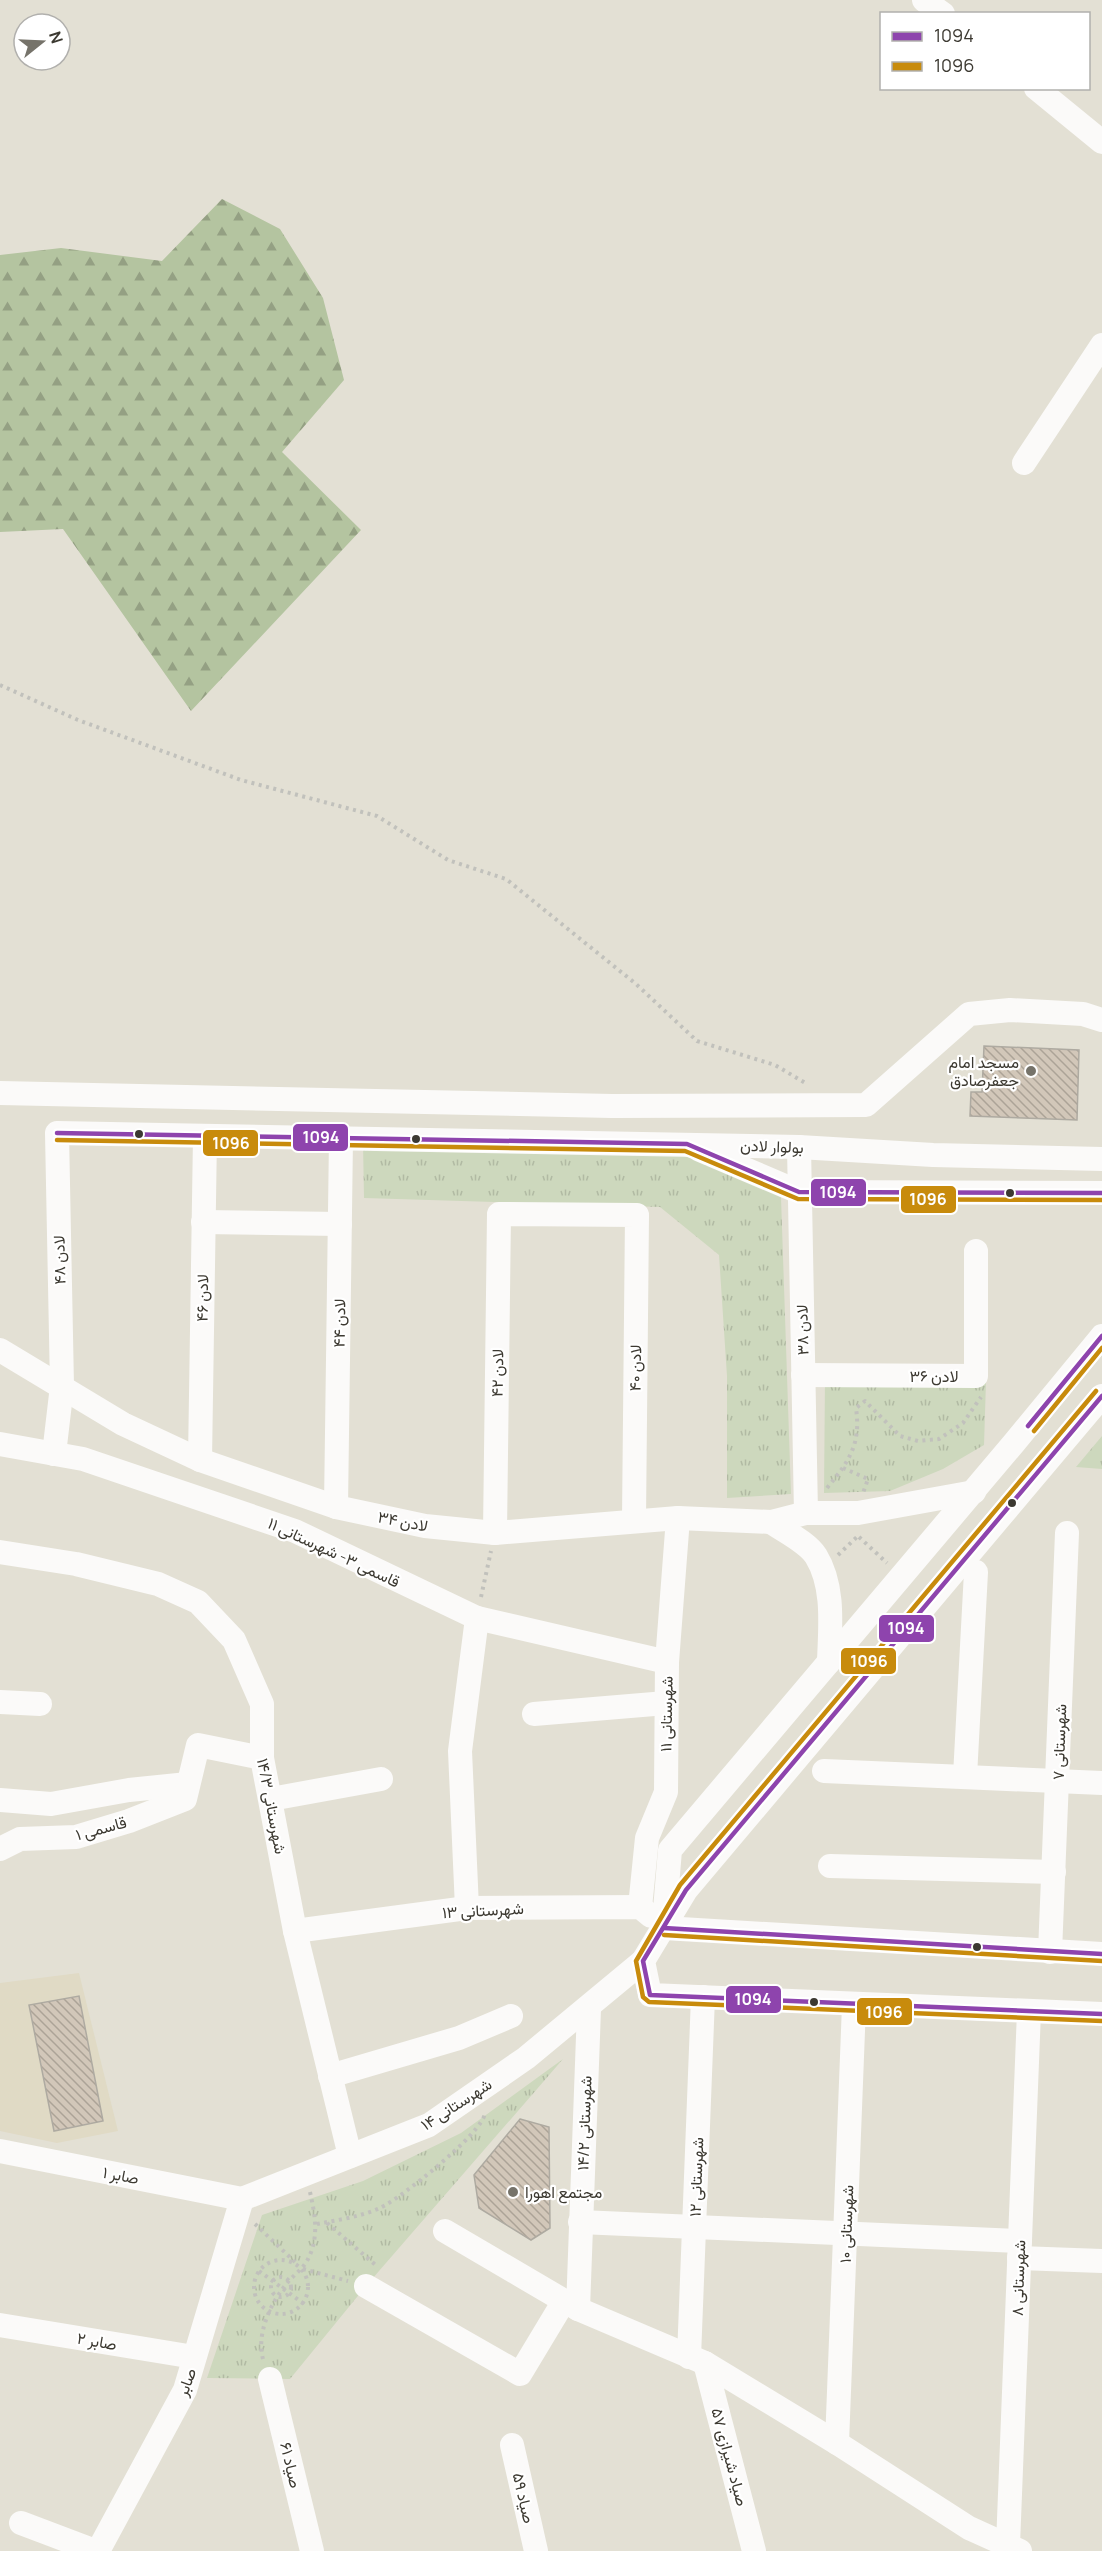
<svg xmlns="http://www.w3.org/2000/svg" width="1102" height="2551" font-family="Manrope,Vazirmatn,sans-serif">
  <defs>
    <pattern id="forest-firs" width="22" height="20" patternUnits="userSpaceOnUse" patternTransform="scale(1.5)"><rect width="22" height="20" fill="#b4c4a0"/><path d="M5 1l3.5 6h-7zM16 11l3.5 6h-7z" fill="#94a083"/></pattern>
    <pattern id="park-tufts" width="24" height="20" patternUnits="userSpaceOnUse" patternTransform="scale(1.5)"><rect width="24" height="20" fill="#cdd8bd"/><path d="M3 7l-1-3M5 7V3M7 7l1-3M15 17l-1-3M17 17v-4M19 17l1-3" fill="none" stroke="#b1baa3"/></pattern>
    <pattern id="building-back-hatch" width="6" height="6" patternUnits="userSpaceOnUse" patternTransform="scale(1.5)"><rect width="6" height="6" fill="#d2c7b9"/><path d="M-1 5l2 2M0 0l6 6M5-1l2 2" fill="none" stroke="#aca397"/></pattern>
  </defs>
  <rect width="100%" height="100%" fill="#e3e0d4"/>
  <path fill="#e0dac5" d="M 79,1973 L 118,2131 L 57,2143 L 0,2131 L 0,1983 Z"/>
  <path fill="url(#forest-firs)" d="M 222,199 L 280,229 L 323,298 L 344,380 L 282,452 L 361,530 L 191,711 L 63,529 L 0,532 L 0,255 L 61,248 L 162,261 Z"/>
  <g fill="url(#park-tufts)">
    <path d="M 363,1143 L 648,1148 L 726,1166 L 781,1197 L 791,1494 L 727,1498 L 727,1376 L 719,1255 L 660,1207 L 364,1198 Z"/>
    <path d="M 825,1378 L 986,1381 L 984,1445 L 943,1469 L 890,1491 L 824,1493 Z"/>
    <path d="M 1102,1436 L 1102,1469 L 1076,1467 Z"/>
    <path d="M 563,2059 L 366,2286 L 290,2379 L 207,2378 L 262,2215 L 363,2181 L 461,2133 Z"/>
  </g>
  <g fill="url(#building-back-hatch)" stroke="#aeaaa1" stroke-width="1.5">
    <path d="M 984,1046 L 1079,1050 L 1077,1120 L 970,1116 L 971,1092 L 982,1092 Z"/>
    <path d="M 79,1996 L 103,2121 L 54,2131 L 29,2005 Z"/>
    <path d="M 520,2119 L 549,2127 L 550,2228 L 531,2240 L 479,2208 L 474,2175 Z"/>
  </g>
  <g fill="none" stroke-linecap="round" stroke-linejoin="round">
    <g stroke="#c1c1bc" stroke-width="4" stroke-dasharray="3 4.5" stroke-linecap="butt">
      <path d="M 0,685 L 78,720 L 241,780 L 377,816 L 448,860 L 506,879 L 636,984 L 697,1041 L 775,1065 L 807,1084"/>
      <path d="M 843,1468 L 868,1479 L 863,1493"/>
      <path d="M 827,1488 C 850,1460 861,1444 856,1408 L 865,1401 L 900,1436 L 918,1441 L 939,1439 L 963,1423 L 981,1397"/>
      <path d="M 859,1537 L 887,1563"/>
      <path d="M 838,1555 L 859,1535"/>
      <path d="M 481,1597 L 491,1551"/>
      <path d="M 327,2223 L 378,2267"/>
      <path d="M 255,2224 L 295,2262"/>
      <path d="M 317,2224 C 337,2220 360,2217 380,2208 C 400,2199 483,2133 485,2113"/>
      <circle cx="281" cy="2287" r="27"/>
      <path d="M 303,2269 L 348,2281"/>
      <path d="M 259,2271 L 304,2304"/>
      <circle cx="281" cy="2287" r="10"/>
      <path d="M 263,2359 C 256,2333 271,2302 288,2282 C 296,2273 304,2268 309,2257 C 319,2236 315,2214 310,2192"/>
    </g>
    <g stroke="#fbfaf9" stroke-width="24">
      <path d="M 924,0 L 943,14"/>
      <path d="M 1036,88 L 1102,142"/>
      <path d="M 1024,463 L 1102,345"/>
      <path d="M 0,1093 L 612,1106 L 866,1105 L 969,1014 L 1010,1010 L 1083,1014 L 1102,1020"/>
      <path d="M 799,1147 L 806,1513"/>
      <path d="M 700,1150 L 799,1192 L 1102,1193"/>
      <path d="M 203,1222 L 340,1224"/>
      <path d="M 0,1350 L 123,1424 L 200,1460 L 336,1507 L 425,1526 L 495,1533 L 678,1518 L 771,1522 L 806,1513 L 858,1513 L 974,1492"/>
      <path d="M 803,1375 L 976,1376 L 976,1251"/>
      <path d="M 1102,1396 L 686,1890 L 643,1961 L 650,1995 L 1102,2014"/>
      <path d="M 0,1444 L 83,1459 L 295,1531 L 477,1618 L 667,1662"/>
      <path d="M 54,1454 L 62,1386 L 57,1133 L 799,1147 L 933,1155 L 1102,1159"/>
      <path d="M 200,1460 L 205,1136"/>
      <path d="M 336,1507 L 341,1138"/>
      <path d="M 771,1522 C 785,1532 807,1542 816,1556 C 835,1587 830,1628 829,1662"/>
      <path d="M 495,1533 L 499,1214 L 637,1215 L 634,1520"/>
      <path d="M 0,1552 L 76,1564 L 158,1584 L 198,1602 L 234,1640 L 262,1704 L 262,1758 L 295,1931 L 350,2156"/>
      <path d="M 0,1702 L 40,1704"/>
      <path d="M 534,1714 L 666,1703"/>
      <path d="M 824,1771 L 1102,1783"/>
      <path d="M 965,1776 L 976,1572"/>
      <path d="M 271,1799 L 381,1779"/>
      <path d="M 0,1800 L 51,1804 L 129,1790 L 188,1784"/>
      <path d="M 0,1849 L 20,1839 L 76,1837 L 129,1821 L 185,1799 L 198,1745 L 262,1758"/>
      <path d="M 830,1866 L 1054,1872"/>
      <path d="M 640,1907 L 647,1838 L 666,1792 L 667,1662 L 678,1518"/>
      <path d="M 467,1908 L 460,1751 L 477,1618"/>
      <path d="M 664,1922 L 670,1850 L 1014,1443 L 1102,1336"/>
      <path d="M 664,1928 L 1102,1954"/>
      <path d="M 295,1931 L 467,1908 L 640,1907 L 651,1916"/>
      <path d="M 1050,1952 L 1067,1533"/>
      <path d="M 330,2076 L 459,2038 L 511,2016"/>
      <path d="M 0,2151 L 242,2199"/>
      <path d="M 242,2199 L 429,2125 L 526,2058 L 643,1961"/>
      <path d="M 580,2222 L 1020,2241"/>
      <path d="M 445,2231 L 578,2309 L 705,2363 L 837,2443 L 969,2528 L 1020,2551"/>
      <path d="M 1019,2258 L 1102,2261"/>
      <path d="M 366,2286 L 520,2374 L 564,2301"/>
      <path d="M 578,2309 L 589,2009"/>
      <path d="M 0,2325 L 194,2357"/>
      <path d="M 689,2357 L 703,1997"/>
      <path d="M 705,2363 L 754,2551"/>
      <path d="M 270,2379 L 312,2551"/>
      <path d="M 837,2443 L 854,2005"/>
      <path d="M 512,2445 L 536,2551"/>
      <path d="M 21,2523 L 95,2551"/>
      <path d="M 1008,2545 L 1029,2011"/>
      <path d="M 98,2551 L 185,2390 L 242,2199"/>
    </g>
    <defs>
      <g id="bus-1">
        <path d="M 57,1133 L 687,1144 L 799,1192 L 1102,1193"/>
        <path d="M 1102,1396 L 686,1890 L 643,1961 L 650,1995 L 1102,2014"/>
        <path d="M 1028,1426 L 1102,1336"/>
        <path d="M 664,1928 L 1102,1954"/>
      </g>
      <g id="bus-2">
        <path d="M 57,1140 L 685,1151 L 798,1199 L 1102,1200"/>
        <path d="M 1096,1391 L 680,1885 L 636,1961 L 643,1997 L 649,2002 L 1102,2021"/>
        <path d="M 1034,1431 L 1102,1348"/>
        <path d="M 664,1935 L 1102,1961"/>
      </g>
    </defs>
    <use href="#bus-1" stroke="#fff" stroke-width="9"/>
    <use href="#bus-2" stroke="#fff" stroke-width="9"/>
    <use href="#bus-1" stroke="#8e44ad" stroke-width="4.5"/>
    <use href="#bus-2" stroke="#c88b0c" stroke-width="4.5"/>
  </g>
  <g fill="#76736a" stroke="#fff" stroke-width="2">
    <circle cx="1031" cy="1071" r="6"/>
    <circle cx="513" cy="2192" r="6"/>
  </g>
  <g fill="#3c3931" stroke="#fff" stroke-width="2">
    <circle cx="139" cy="1134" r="5"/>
    <circle cx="416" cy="1139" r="5"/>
    <circle cx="1010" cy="1193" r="5"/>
    <circle cx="1012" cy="1503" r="5"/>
    <circle cx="977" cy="1947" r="5"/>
    <circle cx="814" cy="2002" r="5"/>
  </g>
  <g text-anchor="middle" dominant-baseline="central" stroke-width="4.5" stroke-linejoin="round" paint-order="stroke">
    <g font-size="16" fill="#3c3931" stroke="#fff" text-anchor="end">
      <text x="1019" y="1062">مسجد امام<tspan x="1019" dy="18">جعفرصادق</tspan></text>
      <text x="525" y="2192" text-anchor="start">مجتمع اهورا</text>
    </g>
    <g font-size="16" fill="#3c3931" stroke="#fff">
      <text transform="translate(772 1146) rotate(2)">بولوار لادن</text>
      <text transform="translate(59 1260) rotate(-91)">لادن ۴۸</text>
      <text transform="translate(202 1298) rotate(-89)">لادن ۴۶</text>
      <text transform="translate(339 1323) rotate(-89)">لادن ۴۴</text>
      <text transform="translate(802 1330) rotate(-91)">لادن ۳۸</text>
      <text transform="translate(635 1368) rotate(-89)">لادن ۴۰</text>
      <text transform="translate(497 1373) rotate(-89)">لادن ۴۲</text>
      <text x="934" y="1376">لادن ۳۶</text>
      <text transform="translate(403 1521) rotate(11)">لادن ۳۴</text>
      <text transform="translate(334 1552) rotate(25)">قاسمی ۳- شهرستانی ۱۱</text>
      <text transform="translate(666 1714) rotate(-89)">شهرستانی ۱۱</text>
      <text transform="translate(1059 1742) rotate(-88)">شهرستانی ۷</text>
      <text transform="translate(272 1806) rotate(79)">شهرستانی ۱۴/۳</text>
      <text transform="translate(101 1828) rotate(-15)">قاسمی ۱</text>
      <text transform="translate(483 1910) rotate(-3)">شهرستانی ۱۳</text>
      <text transform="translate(456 2104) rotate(-33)">شهرستانی ۱۴</text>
      <text transform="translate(584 2123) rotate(-88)">شهرستانی ۱۴/۲</text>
      <text transform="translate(121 2175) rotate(11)">صابر ۱</text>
      <text transform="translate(696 2177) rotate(-88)">شهرستانی ۱۲</text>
      <text transform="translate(846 2224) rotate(-88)">شهرستانی ۱۰</text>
      <text transform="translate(1018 2278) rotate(-88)">شهرستانی ۸</text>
      <text transform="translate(97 2341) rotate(10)">صابر ۲</text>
      <text transform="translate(186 2382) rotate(-70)">صابر</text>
      <text transform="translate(730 2457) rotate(75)">صیاد شیرازی ۵۷</text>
      <text transform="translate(291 2465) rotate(77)">صیاد ۶۱</text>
      <text transform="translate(524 2498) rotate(77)">صیاد ۵۹</text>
    </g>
  </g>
  <g stroke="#fff" stroke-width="2">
    <rect x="292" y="1123" width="57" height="29" rx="6" fill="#8e44ad"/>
    <rect x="202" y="1129" width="57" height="28" rx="6" fill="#c88b0c"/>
    <rect x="810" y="1178" width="57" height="29" rx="6" fill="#8e44ad"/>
    <rect x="900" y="1185" width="57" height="29" rx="6" fill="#c88b0c"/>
    <rect x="878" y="1614" width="57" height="29" rx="6" fill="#8e44ad"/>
    <rect x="840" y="1647" width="57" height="28" rx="6" fill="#c88b0c"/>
    <rect x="725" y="1985" width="57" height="29" rx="6" fill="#8e44ad"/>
    <rect x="856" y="1997" width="57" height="29" rx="6" fill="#c88b0c"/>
  </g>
  <g font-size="16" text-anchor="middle" font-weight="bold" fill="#fff">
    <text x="321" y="1143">1094</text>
    <text x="231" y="1149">1096</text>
    <text x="838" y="1198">1094</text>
    <text x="928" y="1205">1096</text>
    <text x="906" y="1634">1094</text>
    <text x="869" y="1667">1096</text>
    <text x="753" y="2005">1094</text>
    <text x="884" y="2018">1096</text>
  </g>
  <rect x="880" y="12" width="210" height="78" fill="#ffffff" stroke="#b1b0ad" stroke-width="1.5"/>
  <rect x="892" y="32" width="30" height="9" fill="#8e44ad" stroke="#b1b0ad" stroke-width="1.5"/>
  <text x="934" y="42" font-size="18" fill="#3c3931">1094</text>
  <rect x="892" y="62" width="30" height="9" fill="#c88b0c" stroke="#b1b0ad" stroke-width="1.5"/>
  <text x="934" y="72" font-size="18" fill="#3c3931">1096</text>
  <g transform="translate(42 42) rotate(72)"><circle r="28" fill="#ffffff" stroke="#b1b0ad" stroke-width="1.5"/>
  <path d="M0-4.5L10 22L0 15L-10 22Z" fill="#76736a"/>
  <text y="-9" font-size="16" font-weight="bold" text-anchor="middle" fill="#3c3931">N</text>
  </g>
</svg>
